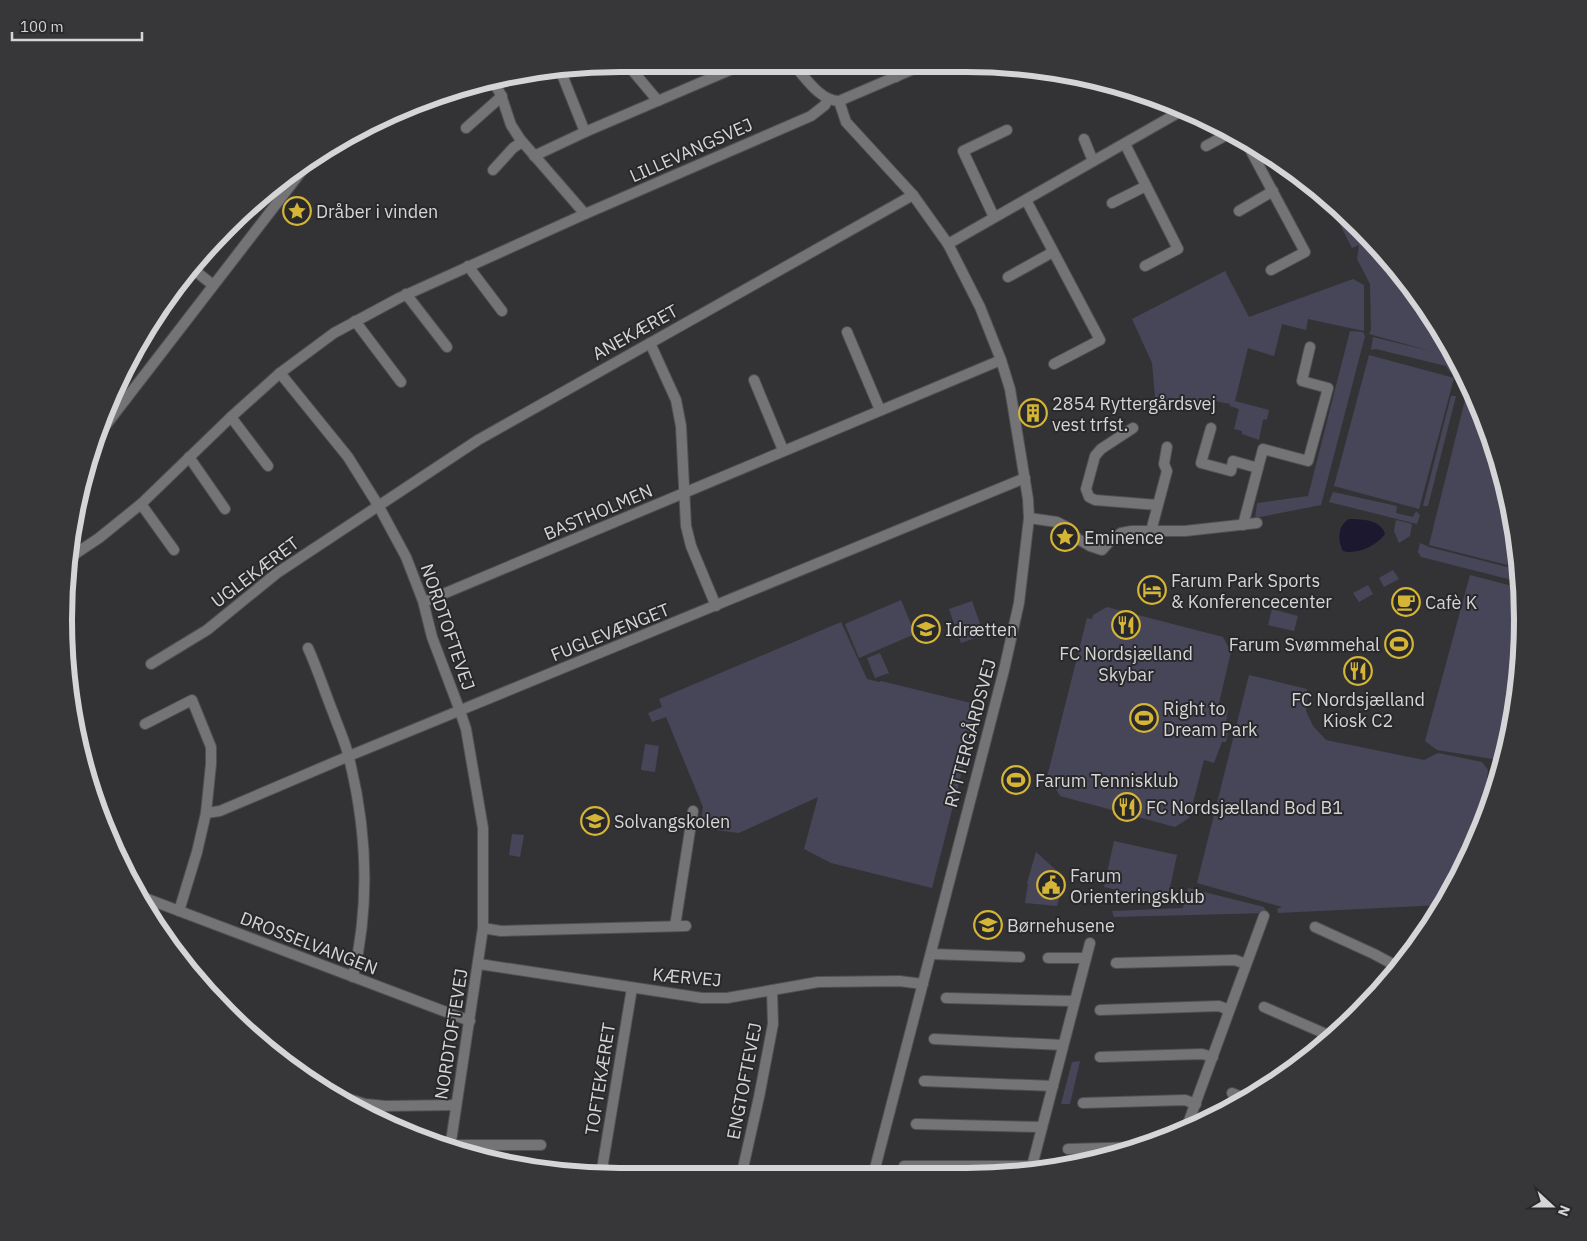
<svg xmlns="http://www.w3.org/2000/svg" width="1587" height="1241" font-family="'IBM Plex Sans',sans-serif">
  <rect width="100%" height="100%" fill="#333336"/>
  <g fill="#474659">
    <path d="M 1327,199 L 1385,253 L 1449,342 L 1457,360 L 1455,368 L 1461,373 L 1458,380 L 1454,378 L 1446,366 L 1376,349 L 1371,350 L 1373,337 L 1434,352 L 1369,334 L 1371,330 L 1370,284 L 1357,259 L 1359,245 L 1352,248 Z"/>
    <path d="M 1225,271 L 1249,317 L 1353,279 L 1364,285 L 1364,331 L 1308,319 L 1306,330 L 1282,324 L 1274,356 L 1248,348 L 1235,401 L 1269,410 L 1267,419 L 1263,420 L 1259,440 L 1242,434 L 1242,431 L 1234,429 L 1239,409 L 1230,406 L 1230,404 L 1209,400 L 1206,410 L 1155,397 L 1152,363 L 1132,319 Z"/>
    <path d="M 1350,331 L 1363,332 L 1365,336 L 1321,505 L 1255,518 L 1257,503 L 1308,496 Z"/>
    <path d="M 1369,355 L 1454,378 L 1419,509 L 1334,486 Z"/>
    <path d="M 1451,396 L 1456,396 L 1428,506 L 1423,506 Z"/>
    <path d="M 1465,400 L 1476,403 L 1494,441 L 1518,548 L 1519,568 L 1429,545 Z"/>
    <path d="M 1333,492 L 1397,506 L 1396,513 L 1413,517 L 1416,511 L 1420,515 L 1417,524 L 1329,502 Z"/>
    <path d="M 1396,520 L 1412,524 L 1410,536 L 1399,543 L 1394,531 Z"/>
    <path d="M 1420,543 L 1429,547 L 1519,570 L 1520,582 L 1421,557 L 1418,552 Z"/>
    <path d="M 1393,570 L 1399,579 L 1384,587 L 1379,578 Z"/>
    <path d="M 1470,575 L 1520,588 L 1522,657 L 1505,761 L 1437,750 L 1425,741 Z"/>
    <path d="M 1368,585 L 1373,594 L 1359,602 L 1353,593 Z"/>
    <path d="M 901,600 L 915,634 L 859,658 L 845,624 Z"/>
    <path d="M 972,601 L 984,635 L 961,643 L 949,609 Z"/>
    <path d="M 1107,607 L 1223,637 L 1231,652 L 1218,707 L 1228,710 L 1224,732 L 1228,733 L 1226,742 L 1222,742 L 1214,763 L 1204,760 L 1189,818 L 1175,827 L 1060,796 L 1051,781 L 1051,778 L 1047,777 L 1087,618 L 1092,619 L 1093,615 Z"/>
    <path d="M 1272,609 L 1298,616 L 1294,631 L 1268,625 Z"/>
    <path d="M 841,622 L 867,679 L 879,682 L 881,681 L 979,705 L 932,888 L 831,863 L 804,849 L 818,797 L 739,833 L 700,828 L 703,807 L 666,717 L 652,722 L 648,713 L 662,707 L 659,699 Z"/>
    <path d="M 880,653 L 889,673 L 875,678 L 867,658 Z"/>
    <path d="M 1249,675 L 1307,689 L 1306,711 L 1313,726 L 1326,740 L 1424,760 L 1438,753 L 1482,762 L 1488,770 L 1487,781 L 1463,870 L 1442,905 L 1278,913 L 1277,909 L 1282,907 L 1197,883 Z"/>
    <path d="M 645,744 L 659,746 L 655,772 L 641,770 Z"/>
    <path d="M 512,834 L 524,835 L 520,857 L 509,855 Z"/>
    <path d="M 1114,841 L 1177,855 L 1167,901 L 1104,887 Z"/>
    <path d="M 1036,852 L 1065,878 L 1057,906 L 1025,903 L 1028,884 L 1027,883 Z"/>
    <path d="M 1188,888 L 1264,907 L 1267,913 L 1114,917 L 1112,911 L 1183,908 Z"/>
    <path d="M 1080,1061 L 1070,1104 L 1061,1104 L 1072,1062 Z"/>
  </g>
  <path fill="#1b1830" d="M 1349,519 C 1362,519 1381,520 1385,534 C 1377,546 1356,555 1343,551 C 1337,540 1338,525 1349,519 Z"/>
  <g fill="none" stroke-linecap="round" stroke-linejoin="round">
    <defs>
      <g id="minor">
        <path d="M 627,64 L 658,101"/>
        <path d="M 892,65 L 896,77"/>
        <path d="M 561,72 L 585,132"/>
        <path d="M 493,81 L 501,95 L 511,125 L 520,139 L 585,214"/>
        <path d="M 466,128 L 502,96"/>
        <path d="M 1244,138 L 1305,252 L 1271,270"/>
        <path d="M 1084,139 L 1093,161"/>
        <path d="M 1125,144 L 1178,249 L 1145,266"/>
        <path d="M 1206,146 L 1232,132"/>
        <path d="M 534,156 L 585,132 L 744,64"/>
        <path d="M 493,170 L 513,148 L 522,142"/>
        <path d="M 1026,200 L 1100,340 L 1054,364"/>
        <path d="M 1112,203 L 1146,186"/>
        <path d="M 1239,211 L 1273,191"/>
        <path d="M 994,217 L 963,151 L 1007,130"/>
        <path d="M 948,244 L 1183,110"/>
        <path d="M 468,266 L 502,311"/>
        <path d="M 194,270 L 213,285"/>
        <path d="M 1008,277 L 1053,252"/>
        <path d="M 406,294 L 447,347"/>
        <path d="M 355,321 L 401,382"/>
        <path d="M 847,332 L 880,410"/>
        <path d="M 650,343 L 676,400 L 681,426 L 686,526 L 691,546 L 716,606"/>
        <path d="M 280,373 L 348,457 L 378,505 L 406,557 L 423,601 L 432,637 L 460,711 L 466,729 L 483,828 L 483,928 L 450,1148"/>
        <path d="M 754,380 L 783,450"/>
        <path d="M 231,417 L 268,466"/>
        <path d="M 1133,428 L 1101,449 L 1095,456 L 1086,489 L 1089,497 L 1095,500 L 1157,505"/>
        <path d="M 1211,428 L 1201,463 L 1231,471 L 1233,461 L 1258,468"/>
        <path d="M 102,430 L 304,168"/>
        <path d="M 189,457 L 225,509"/>
        <path d="M 141,504 L 174,550"/>
        <path d="M 1029,518 L 1057,522 L 1065,526 L 1078,539 L 1090,546 L 1102,550 L 1111,540 L 1121,533 L 1132,531 L 1185,531 L 1257,523"/>
        <path d="M 1243,525 L 1263,449 L 1308,461 L 1328,388 L 1302,381 L 1310,347"/>
        <path d="M 1151,531 L 1167,471 L 1164,464 L 1167,447"/>
        <path d="M 424,602 L 1001,360"/>
        <path d="M 308,648 C 318,670 325,693 334,715 C 339,729 346,744 349,758 C 367,830 370,905 353,977"/>
        <path d="M 151,664 L 207,630 L 277,573 L 478,440 L 913,195"/>
        <path d="M 145,724 L 192,700 L 211,747 L 211,764 L 206,813 L 197,852 L 179,911"/>
        <path d="M 206,813 L 220,811 L 349,756 L 1025,478"/>
        <path d="M 137,895 L 470,1021"/>
        <path d="M 675,926 L 693,811"/>
        <path d="M 1315,927 L 1374,954 L 1400,968"/>
        <path d="M 483,928 L 501,931 L 686,926"/>
        <path d="M 931,954 L 1020,957"/>
        <path d="M 1048,958 L 1086,958"/>
        <path d="M 1116,963 L 1235,960 L 1246,964"/>
        <path d="M 479,964 L 702,998 L 727,998 L 818,982 L 899,981 L 923,984"/>
        <path d="M 946,998 L 1074,1001"/>
        <path d="M 1264,1007 L 1335,1038"/>
        <path d="M 1100,1010 L 1219,1006 L 1229,1010"/>
        <path d="M 934,1039 L 1063,1045"/>
        <path d="M 1100,1057 L 1202,1054 L 1213,1057"/>
        <path d="M 924,1081 L 1053,1086"/>
        <path d="M 327,1092 L 365,1104 L 385,1106 L 456,1105"/>
        <path d="M 1232,1093 L 1249,1100"/>
        <path d="M 1083,1103 L 1185,1100 L 1196,1104"/>
        <path d="M 916,1124 L 1042,1127"/>
        <path d="M 1186,1129 L 1264,916"/>
        <path d="M 440,1145 L 541,1145"/>
        <path d="M 1068,1149 L 1146,1147"/>
        <path d="M 904,1166 L 1032,1166"/>
        <path d="M 1031,1170 L 1090,943"/>
        <path d="M 601,1175 L 632,988"/>
        <path d="M 741,1177 L 759,1097 L 773,1024 L 772,990"/>
      </g>
      <g id="tertiary">
        <path d="M 793,64 C 805,77 820,101 839,101 L 923,65"/>
        <path d="M 839,101 L 846,122 L 913,195 L 948,244 L 980,307 L 1001,360 L 1010,389 L 1028,499 L 1029,518 L 1019,603 L 1004,670 L 873,1176"/>
        <path d="M 72,556 L 99,538 L 141,504 L 231,417 L 280,373 L 334,333 L 399,298 L 585,214 L 811,116 L 825,105 L 828,99"/>
      </g>
    </defs>
    <use href="#minor" stroke="#505053" stroke-width="12"/>
    <use href="#tertiary" stroke="#505053" stroke-width="12"/>
    <use href="#minor" stroke="#747476" stroke-width="10"/>
    <use href="#tertiary" stroke="#747476" stroke-width="10"/>
  </g>
  <defs>
    <symbol id="sight-ring" viewBox="-11 -11 22 22"><circle r="9.5" fill="#29292c" stroke="#d5b535" stroke-width="1.5"/><path d="M0-6L1.8-2.2L6-1.7L2.9 1.2L3.7 5.4L0 3.3L-3.7 5.4L-2.9 1.2L-6-1.7L-1.8-2.2Z" fill="#d5b535"/></symbol>
    <symbol id="building-ring" viewBox="-11 -11 22 22"><circle r="9.5" fill="#29292c" stroke="#d5b535" stroke-width="1.5"/><path d="M-4-6H4V6H1V3H-1V6H-4ZM-2.5-4.3h1.7v1.8h-1.7ZM.8-4.3h1.7v1.8H.8ZM-2.5-1h1.7V.8h-1.7ZM.8-1h1.7V.8H.8Z" fill="#d5b535"/></symbol>
    <symbol id="hotel-ring" viewBox="-11 -11 22 22"><circle r="9.5" fill="#29292c" stroke="#d5b535" stroke-width="1.5"/><path d="M-6-4.5h1.5V1H6V5H4.5V3h-9V5H-6ZM-4 0a1.8 1.8 0 1 1 3.6 0ZM.5 0V-2.5h3Q6-2.5 6 0Z" fill="#d5b535"/></symbol>
    <symbol id="cafe-ring" viewBox="-11 -11 22 22"><circle r="9.5" fill="#29292c" stroke="#d5b535" stroke-width="1.5"/><path d="M-5.5-4.5H6V0H3Q3 3.5 0 3.5H-2.5Q-5.5 3.5-5.5 0ZM3-3.2v2h1.7v-2ZM-6 4.5H4V6H-6Z" fill="#d5b535"/></symbol>
    <symbol id="restaurant-ring" viewBox="-11 -11 22 22"><circle r="9.5" fill="#29292c" stroke="#d5b535" stroke-width="1.5"/><path d="M-5-6h1v4h1v-4h1v4h1v-4h1v5L-1.5 .5V6h-2V.5L-5-1ZM5-6V6H3V1.5H1.5Q1.5-4 5-6Z" fill="#d5b535"/></symbol>
    <symbol id="school-ring" viewBox="-11 -11 22 22"><circle r="9.5" fill="#29292c" stroke="#d5b535" stroke-width="1.5"/><path d="M0-5L7-2L0 1L-7-2ZM-4 1L0 2.5L4 1V4Q0 6-4 4Z" fill="#d5b535"/></symbol>
    <symbol id="stadium-ring" viewBox="-11 -11 22 22"><circle r="9.5" fill="#29292c" stroke="#d5b535" stroke-width="1.5"/><path d="M0-5a6.5 5 0 1 0 0 10a6.5 5 0 1 0 0-10ZM-3.5-1.8h7v3.6h-7Z" fill="#d5b535"/></symbol>
    <symbol id="civic-ring" viewBox="-11 -11 22 22"><circle r="9.5" fill="#29292c" stroke="#d5b535" stroke-width="1.5"/><path d="M-.6-6.5H3V-4.5H.6V-3L4-1V1h2V6H-6V1h2V-1L-.6-3ZM-1.2 2.5V6h2.4V2.5Z" fill="#d5b535"/></symbol>
  </defs>
  <g fill-rule="evenodd">
    <use href="#sight-ring" x="281" y="195" width="32" height="32"/>
    <use href="#building-ring" x="1017" y="397" width="32" height="32"/>
    <use href="#sight-ring" x="1049" y="521" width="32" height="32"/>
    <use href="#hotel-ring" x="1136" y="574" width="32" height="32"/>
    <use href="#cafe-ring" x="1390" y="586" width="32" height="32"/>
    <use href="#restaurant-ring" x="1110" y="609" width="32" height="32"/>
    <use href="#school-ring" x="910" y="613" width="32" height="32"/>
    <use href="#stadium-ring" x="1383" y="628" width="32" height="32"/>
    <use href="#restaurant-ring" x="1342" y="655" width="32" height="32"/>
    <use href="#stadium-ring" x="1128" y="702" width="32" height="32"/>
    <use href="#stadium-ring" x="1000" y="764" width="32" height="32"/>
    <use href="#restaurant-ring" x="1111" y="791" width="32" height="32"/>
    <use href="#school-ring" x="579" y="805" width="32" height="32"/>
    <use href="#civic-ring" x="1035" y="869" width="32" height="32"/>
    <use href="#school-ring" x="972" y="909" width="32" height="32"/>
  </g>
  <g text-anchor="middle" dominant-baseline="central" stroke-width="4" stroke-linejoin="round" paint-order="stroke">
    <g font-size="18" fill="#d5d5d7" stroke="#29292c">
      <text transform="translate(691 150) rotate(-24)">LILLEVANGSVEJ</text>
      <text transform="translate(635 332) rotate(-29)">ANEKÆRET</text>
      <text transform="translate(598 512) rotate(-23)">BASTHOLMEN</text>
      <text transform="translate(255 572) rotate(-37)">UGLEKÆRET</text>
      <text transform="translate(448 627) rotate(71)">NORDTOFTEVEJ</text>
      <text transform="translate(610 632) rotate(-22)">FUGLEVÆNGET</text>
      <text transform="translate(970 733) rotate(-75)">RYTTERGÅRDSVEJ</text>
      <text transform="translate(309 943) rotate(21)">DROSSELVANGEN</text>
      <text transform="translate(687 977) rotate(5)">KÆRVEJ</text>
      <text transform="translate(451 1034) rotate(-81)">NORDTOFTEVEJ</text>
      <text transform="translate(600 1079) rotate(-81)">TOFTEKÆRET</text>
      <text transform="translate(744 1081) rotate(-79)">ENGTOFTEVEJ</text>
    </g>
    <g font-size="18" fill="#d5d5d7" stroke="#29292c" text-anchor="start">
      <text x="316" y="211">Dråber i vinden</text>
      <text x="1052" y="403">2854 Ryttergårdsvej<tspan x="1052" dy="21">vest trfst.</tspan></text>
      <text x="1084" y="537">Eminence</text>
      <text x="1171" y="580">Farum Park Sports<tspan x="1171" dy="21">&amp; Konferencecenter</tspan></text>
      <text x="1425" y="602">Cafè K</text>
      <text x="945" y="629">Idrætten</text>
      <text x="1380" y="644" text-anchor="end">Farum Svømmehal</text>
      <text x="1126" y="653" text-anchor="middle">FC Nordsjælland<tspan x="1126" dy="21">Skybar</tspan></text>
      <text x="1358" y="699" text-anchor="middle">FC Nordsjælland<tspan x="1358" dy="21">Kiosk C2</tspan></text>
      <text x="1163" y="708">Right to<tspan x="1163" dy="21">Dream Park</tspan></text>
      <text x="1035" y="780">Farum Tennisklub</text>
      <text x="1146" y="807">FC Nordsjælland Bod B1</text>
      <text x="614" y="821">Solvangskolen</text>
      <text x="1070" y="875">Farum<tspan x="1070" dy="21">Orienteringsklub</tspan></text>
      <text x="1007" y="925">Børnehusene</text>
    </g>
  </g>
  <path d="M0 0H1587V1241H0ZM620 72H966A548 548 0 0 1 1514 620V620A548 548 0 0 1 966 1168H620A548 548 0 0 1 72 620V620A548 548 0 0 1 620 72Z" fill="#37373a" fill-rule="evenodd"/>
  <path fill="none" stroke="#d5d5d7" stroke-width="6" d="M620 72H966A548 548 0 0 1 1514 620V620A548 548 0 0 1 966 1168H620A548 548 0 0 1 72 620V620A548 548 0 0 1 620 72Z"/>
  <g transform="translate(1552 1206) rotate(111)" stroke="#29292c" stroke-width="4" paint-order="stroke">
  <path d="M0-4L9 19L0 12L-9 19Z" fill="#d5d5d7"/>
  <text y="-8" font-size="14" font-weight="bold" text-anchor="middle" fill="#d5d5d7">N</text>
  </g>
  <path d="M12 32v8h130v-8" fill="none" stroke="#d5d5d7" stroke-width="2.5"/>
  <text x="20" y="32" font-size="15" fill="#d5d5d7" stroke="#29292c" stroke-width="4" paint-order="stroke">100 m</text>
</svg>
